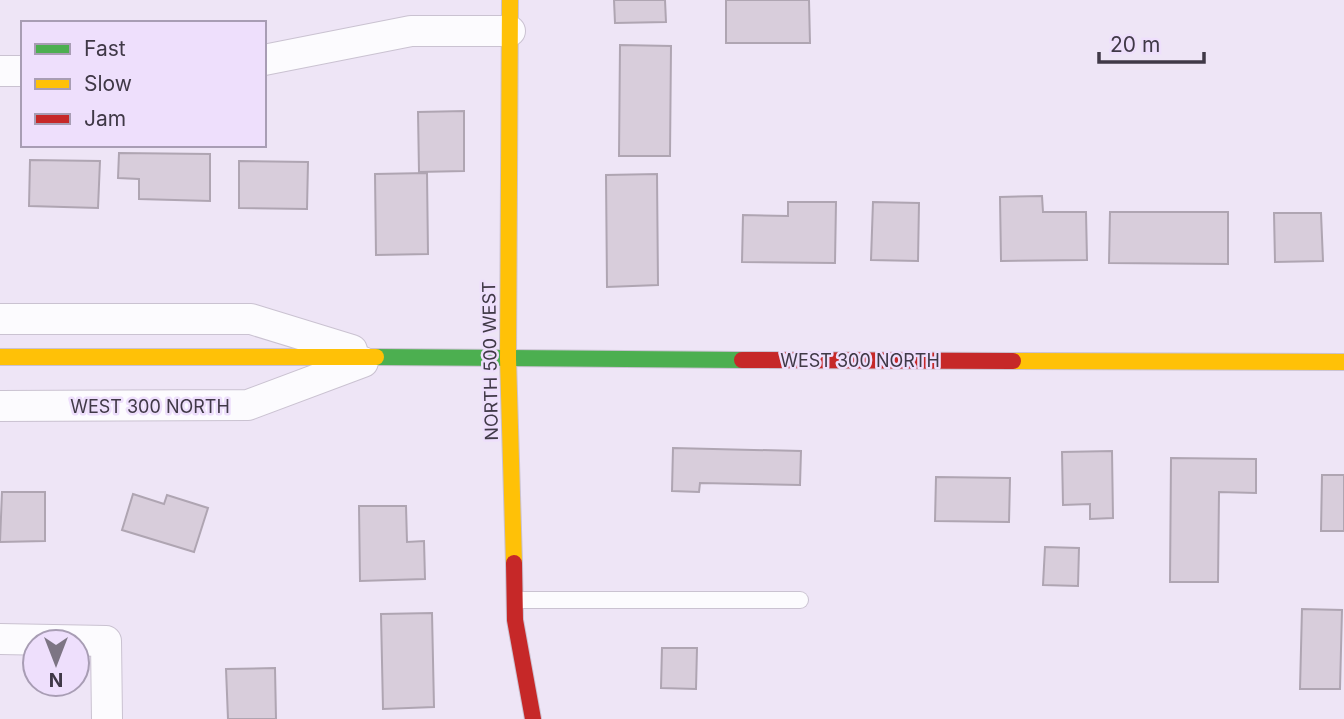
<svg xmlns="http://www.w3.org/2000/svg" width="1344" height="719" font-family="Inter,sans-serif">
  <rect width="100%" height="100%" fill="#eee5f6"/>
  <g fill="#d8cddb" stroke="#afa5b2" stroke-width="2">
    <path d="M 614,0 L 665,0 L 666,22 L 615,23 Z"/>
    <path d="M 726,0 L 809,0 L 810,43 L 726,43 Z"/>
    <path d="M 620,45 L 671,46 L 670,156 L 619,156 Z"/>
    <path d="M 464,111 L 464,171 L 419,172 L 418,112 Z"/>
    <path d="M 119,153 L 210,154 L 210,201 L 139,199 L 139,179 L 118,178 Z"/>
    <path d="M 30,160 L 100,161 L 98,208 L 29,206 Z"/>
    <path d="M 239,161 L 308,162 L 307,209 L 239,208 Z"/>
    <path d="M 427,173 L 428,254 L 376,255 L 375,174 Z"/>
    <path d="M 657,174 L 658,285 L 607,287 L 606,175 Z"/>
    <path d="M 1042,196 L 1043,212 L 1086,212 L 1087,260 L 1001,261 L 1000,197 Z"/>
    <path d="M 788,202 L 836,202 L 835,263 L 742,262 L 743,215 L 788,216 Z"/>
    <path d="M 873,202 L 919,203 L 918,261 L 871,260 Z"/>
    <path d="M 1110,212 L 1228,212 L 1228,264 L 1109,263 Z"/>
    <path d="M 1274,213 L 1321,213 L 1323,261 L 1275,262 Z"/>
    <path d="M 673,448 L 801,451 L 800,485 L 700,483 L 699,492 L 672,491 Z"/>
    <path d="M 1112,451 L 1113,518 L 1090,519 L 1090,504 L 1063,505 L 1062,452 Z"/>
    <path d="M 1171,458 L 1256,459 L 1256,493 L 1219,492 L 1218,582 L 1170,582 Z"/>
    <path d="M 1322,475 L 1344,475 L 1344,531 L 1321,531 Z"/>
    <path d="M 936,477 L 1010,478 L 1009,522 L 935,521 Z"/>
    <path d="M 2,492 L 45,492 L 45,541 L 0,542 Z"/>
    <path d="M 133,494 L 164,504 L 167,495 L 208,508 L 194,552 L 122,530 Z"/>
    <path d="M 359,506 L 406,506 L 407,542 L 424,541 L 425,579 L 360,581 Z"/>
    <path d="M 1045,547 L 1079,548 L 1078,586 L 1043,585 Z"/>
    <path d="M 1302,609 L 1342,610 L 1340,689 L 1300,689 Z"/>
    <path d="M 432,613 L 434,707 L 383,709 L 381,614 Z"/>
    <path d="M 662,648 L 697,648 L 696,689 L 661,688 Z"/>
    <path d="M 275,668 L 276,719 L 228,719 L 226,669 Z"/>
  </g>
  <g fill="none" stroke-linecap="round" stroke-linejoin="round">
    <defs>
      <path id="lane" d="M 515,600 L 800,600"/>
      <g id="street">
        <path d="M 264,60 L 411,31 L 510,31"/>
        <path d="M 0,71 L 23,71"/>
        <path d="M 0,319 L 251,319 L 352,350"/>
        <path d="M 0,406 L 248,405 L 363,362"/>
        <path d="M 0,639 L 106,641 L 107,719"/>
      </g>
      <path id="fast" d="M 376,357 L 742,360"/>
      <g id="slow">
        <path d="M 510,0 L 508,359 L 514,563"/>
        <path d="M 0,357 L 376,357"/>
        <path d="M 1013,361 L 1344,362"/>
      </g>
      <g id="jam">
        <path d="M 742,360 L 1013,361"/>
        <path d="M 514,563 L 515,620 L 533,719"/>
      </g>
    </defs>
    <use href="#lane" stroke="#cac2d1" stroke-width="18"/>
    <use href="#street" stroke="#cac2d1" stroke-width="32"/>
    <use href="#fast" stroke="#cac2d1" stroke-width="18"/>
    <use href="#slow" stroke="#cac2d1" stroke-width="18"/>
    <use href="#jam" stroke="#cac2d1" stroke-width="18"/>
    <use href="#lane" stroke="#fcfbfe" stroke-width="16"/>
    <use href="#street" stroke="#fcfbfe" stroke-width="30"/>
    <use href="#fast" stroke="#4caf50" stroke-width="16"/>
    <use href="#slow" stroke="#ffc107" stroke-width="16"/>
    <use href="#jam" stroke="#c62828" stroke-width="16"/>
  </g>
  <g text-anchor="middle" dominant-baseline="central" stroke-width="5" stroke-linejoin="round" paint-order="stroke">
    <g font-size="18" fill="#403947" stroke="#eedffc">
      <text x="860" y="360">WEST 300 NORTH</text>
      <text transform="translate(490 361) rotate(-91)">NORTH 500 WEST</text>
      <text x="150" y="406">WEST 300 NORTH</text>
    </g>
  </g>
  <rect x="21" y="21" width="245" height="126" fill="#eedffc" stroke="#a89db4" stroke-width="2"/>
  <rect x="35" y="44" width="35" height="10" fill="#4caf50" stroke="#a89db4" stroke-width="2"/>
  <text x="84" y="56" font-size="21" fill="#403947">Fast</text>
  <rect x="35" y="79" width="35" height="10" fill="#ffc107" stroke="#a89db4" stroke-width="2"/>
  <text x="84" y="91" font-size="21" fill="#403947">Slow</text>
  <rect x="35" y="114" width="35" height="10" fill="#c62828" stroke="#a89db4" stroke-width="2"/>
  <text x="84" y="126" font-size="21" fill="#403947">Jam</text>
  <g transform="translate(56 663) rotate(180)"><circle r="33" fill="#eedffc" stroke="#a89db4" stroke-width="2"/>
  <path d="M0-5L12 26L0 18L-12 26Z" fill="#7d7584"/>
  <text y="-10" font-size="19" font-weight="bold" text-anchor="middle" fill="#403947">N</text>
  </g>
  <path d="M1099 52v10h105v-10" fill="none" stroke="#403947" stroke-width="3.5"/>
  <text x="1110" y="52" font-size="21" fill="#403947" stroke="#eedffc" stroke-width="5" paint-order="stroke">20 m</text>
</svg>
